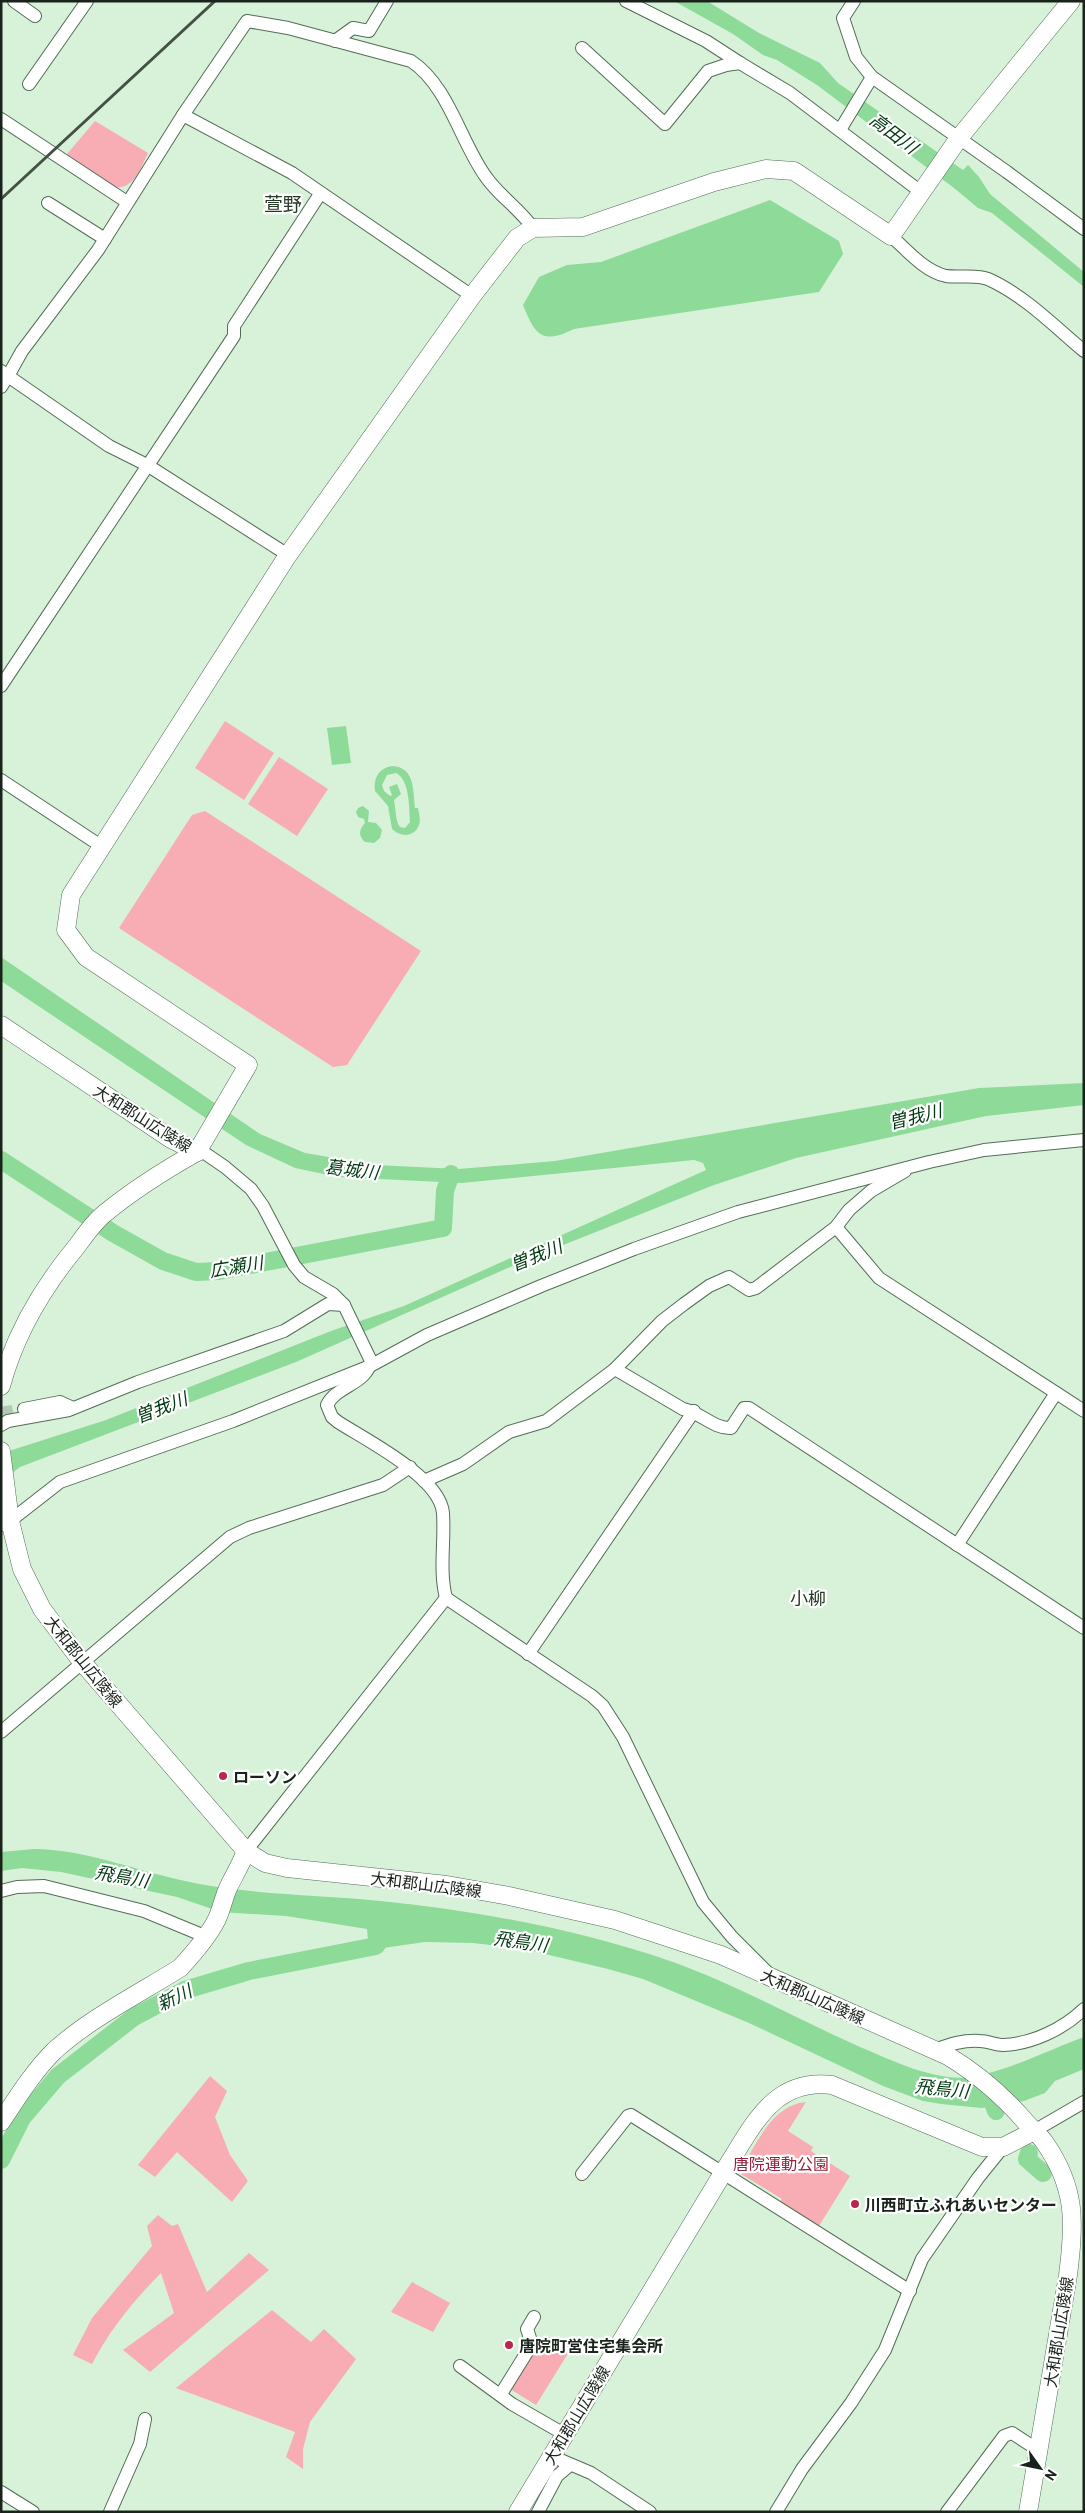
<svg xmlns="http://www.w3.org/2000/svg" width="1085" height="2513" font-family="Barlow,'Noto Sans JP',sans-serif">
  <rect width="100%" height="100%" fill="#d8f2da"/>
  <g fill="#f8acb4">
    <path d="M 95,121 L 148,153 C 140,169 133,193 111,186 L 67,154 Z"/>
    <path d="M 225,721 L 274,753 L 244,800 L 195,768 Z"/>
    <path d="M 279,757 L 328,789 L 297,836 L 248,804 Z"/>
    <path d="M 205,811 L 421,951 L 347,1065 L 333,1067 L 119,928 L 192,815 Z"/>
    <path d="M 210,2076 L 227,2091 L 215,2117 L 230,2155 L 248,2181 L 232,2202 L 177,2152 L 155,2177 L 138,2165 Z"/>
    <path d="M 806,2102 L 788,2131 L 813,2147 L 811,2151 L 850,2176 L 819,2226 L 780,2202 L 782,2199 L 741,2174 L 745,2169 L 742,2167 C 758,2141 773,2105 806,2102 Z"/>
    <path d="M 158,2215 L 172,2226 L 178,2224 L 207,2292 L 249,2253 L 269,2270 L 150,2372 L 123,2350 L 174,2313 L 161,2273 C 134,2300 109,2331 92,2364 L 73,2355 L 92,2318 L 152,2246 L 147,2226 Z"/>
    <path d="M 412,2282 L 450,2303 L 433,2332 L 391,2312 Z"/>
    <path d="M 272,2310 L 311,2342 L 324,2329 L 356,2359 L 310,2422 L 303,2449 L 303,2469 L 286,2457 L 295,2432 L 176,2388 Z"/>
    <path d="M 549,2337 L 569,2352 L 536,2405 L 510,2389 L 542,2338 L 546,2341 Z"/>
  </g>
  <g fill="#8dda99" fill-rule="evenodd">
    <path d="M 674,1 L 707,1 L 759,33 L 820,63 L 838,83 L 963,170 L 968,165 L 979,177 L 990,194 L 1084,272 L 1084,287 L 992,213 L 978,208 L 954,188 L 817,85 L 777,60 L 763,55 L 733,34 Z"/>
    <path d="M 770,200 L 839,241 L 843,254 L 819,292 L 574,329 C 542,345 535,335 523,305 L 539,277 L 567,265 L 601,262 Z"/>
    <path d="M 346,726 L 351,763 L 332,765 L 327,728 Z"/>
    <path d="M 392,766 C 415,767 413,790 415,808 L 418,808 C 419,813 421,820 419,825 C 414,838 400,837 392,829 L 388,806 L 375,791 C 373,778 379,768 392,766 ZM 396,773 C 410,780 409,808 410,822 L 405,828 L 400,827 C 395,821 396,808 394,800 L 401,794 L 397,784 L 389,787 L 392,795 L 390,796 L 384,791 L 382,785 L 387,775 Z"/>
    <path d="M 363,806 L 369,811 L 368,822 L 376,823 L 382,830 L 380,838 L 374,843 L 365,842 C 358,836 359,829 365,823 L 364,819 L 358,817 L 356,812 L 358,808 Z"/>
    <path d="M 1,957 L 260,1134 L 305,1153 L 376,1165 L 458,1169 L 555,1161 L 979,1088 L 1084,1083 L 1084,1105 L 986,1116 L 796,1158 L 714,1185 L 528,1259 L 296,1362 L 20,1467 L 1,1482 L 1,1460 L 12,1450 L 106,1420 L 331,1331 L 404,1306 L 706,1170 L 703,1163 L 694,1160 L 462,1183 L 338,1177 L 295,1168 L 246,1145 L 1,981 Z"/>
    <path d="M 34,1849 C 89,1849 149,1876 205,1885 C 263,1895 323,1895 380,1901 C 478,1911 577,1929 670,1961 C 735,1984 797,2019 860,2047 C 889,2059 917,2073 948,2077 C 986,2083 1047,2050 1084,2037 L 1084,2069 L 1055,2081 L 1045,2093 L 1024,2101 L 982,2108 L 941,2104 L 923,2101 L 883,2086 L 749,2023 L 643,1979 L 608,1969 L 524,1949 L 473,1943 L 425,1942 L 369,1950 L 367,1929 L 286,1916 L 221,1912 L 177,1897 L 61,1872 L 22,1868 L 1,1871 L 1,1852 Z"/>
  </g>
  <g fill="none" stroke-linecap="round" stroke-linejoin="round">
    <g stroke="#8dda99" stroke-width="18">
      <path d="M 1,1160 L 113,1233 L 163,1261 L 196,1272 L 219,1271 L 443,1228 L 445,1191 L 451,1174"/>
      <path d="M 989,2092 L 996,2111"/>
      <path d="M 1029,2153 L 1027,2159 L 1043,2173"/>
      <path d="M 1,2160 L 22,2118 L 58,2076 L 134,2017 L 185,1990 L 249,1971 L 376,1946 L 385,1932"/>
    </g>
    <path stroke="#b2c9b4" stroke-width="12" stroke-dasharray="12 6" stroke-linecap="butt" d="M 1,1413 L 24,1409"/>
    <defs>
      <g id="street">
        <path d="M 14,1 L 35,16"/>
        <path d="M 626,1 L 706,41 L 740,63"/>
        <path d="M 854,1 L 843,18 L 856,57 L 872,77 L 1007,172 L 1084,229"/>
        <path d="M 335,41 L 353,28 L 369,31 L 387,1"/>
        <path d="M 582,48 L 665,124 L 708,71 L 726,65 L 740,63 L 790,93 L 921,192"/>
        <path d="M 29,84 L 87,1"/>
        <path d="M 183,115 L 292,173 L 472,296"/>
        <path d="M 1,119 L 127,202"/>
        <path d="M 840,130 L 872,77"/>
        <path d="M 48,203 L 105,239"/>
        <path d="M 891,236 C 907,250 924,271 946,276 C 959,278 976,274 988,279 C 1024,295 1054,326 1084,351"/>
        <path d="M 1,371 L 8,376 L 1,387"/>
        <path d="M 288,555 L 147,465 L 109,446 L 8,376 L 22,351 L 98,250 L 183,115 L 247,21 L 288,28 L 411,61 C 448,85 461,143 486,177 C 499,196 520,209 533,228"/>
        <path d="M 1,686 L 234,336 L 234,326 L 320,194"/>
        <path d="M 1,780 L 101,846"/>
        <path d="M 197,1152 L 206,1154 L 225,1167 L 251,1189 L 263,1206 L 294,1265 L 304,1277 L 333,1294 L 344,1305 L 371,1361 C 366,1385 337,1385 327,1405 L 332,1417 L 338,1422 C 366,1440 440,1477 443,1513 C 445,1542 439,1570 446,1598"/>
        <path d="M 836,1227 L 879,1278 L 1084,1411"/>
        <path d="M 615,1369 L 683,1409 C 700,1412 714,1429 731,1428 L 744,1408 L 749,1408 L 1084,1628"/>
        <path d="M 24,1409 L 60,1402 L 73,1408"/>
        <path d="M 1,1425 L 8,1421 L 69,1410 L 138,1382 L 284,1331 L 328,1304 L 344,1305"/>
        <path d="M 424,1481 L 463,1464 L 509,1432 L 546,1421 L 615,1369 L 662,1321 L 684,1304 L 709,1286 L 729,1277 L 749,1290 L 756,1288 L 836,1227 L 849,1210 L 871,1191 L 905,1171"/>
        <path d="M 1,1525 L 10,1521 L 60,1482 L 233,1421 L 370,1366 L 427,1335 L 541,1286 L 634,1249 L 738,1212 L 929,1162 L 984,1150 L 1084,1140"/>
        <path d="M 957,1545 L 1056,1393"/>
        <path d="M 528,1654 L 694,1411"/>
        <path d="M 1,1732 L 230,1537 L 249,1528 L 383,1485 L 410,1467"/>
        <path d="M 246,1851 L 446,1598 L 592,1696 L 603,1706 L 623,1737 L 703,1902 L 732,1937 L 767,1972"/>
        <path d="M 1,1891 L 17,1887 L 44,1886 L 144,1911 L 207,1937"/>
        <path d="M 935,2050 C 950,2044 963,2040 980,2041 C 988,2041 995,2045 1003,2045 C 1032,2044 1063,2029 1084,2009"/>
        <path d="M 1034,2131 L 1084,2102"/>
        <path d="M 582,2174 L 628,2116 L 631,2115 L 910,2291"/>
        <path d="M 460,2366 L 512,2404 L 564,2434"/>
        <path d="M 501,2394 L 532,2344 L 527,2329 L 534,2317"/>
        <path d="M 551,2456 L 591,2473 L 650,2512"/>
        <path d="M 1,2492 L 33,2512"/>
        <path d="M 110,2512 L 140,2444 L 145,2419"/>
        <path d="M 538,2512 L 557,2476 L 570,2465"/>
        <path d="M 776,2512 L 802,2469 L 851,2403 L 885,2350 L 922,2259 L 978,2178 L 1003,2147"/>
        <path d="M 947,2512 L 1004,2436 L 1012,2433 L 1038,2450"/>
      </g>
      <g id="secondary">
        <path d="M 1,1025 L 171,1139 L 197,1152"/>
        <path d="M 197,1152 L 248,1065 L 86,957 L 66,930 L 71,895 L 288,555 L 472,296 L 517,238 L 533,228 L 583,227 L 714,182 L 766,169 L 794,171 L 891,236 L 959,138 L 1071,1"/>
        <path d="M 1,1386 C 15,1334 43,1287 77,1246 C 85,1235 94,1222 104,1214 C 133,1190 165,1170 197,1152"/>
        <path d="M 1,1451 L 10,1521 L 22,1569 L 42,1609 L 82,1662 L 246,1851 L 265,1863 L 287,1868 L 447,1885 L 509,1896 L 615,1920 L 721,1955 L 948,2056 C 978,2074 1001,2094 1024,2120 C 1030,2128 1039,2134 1045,2143 C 1076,2188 1075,2222 1068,2275 L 1028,2512"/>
        <path d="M 1,2122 C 17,2098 33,2072 54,2051 C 89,2019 140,1993 180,1968 C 194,1953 208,1937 217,1919 C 222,1908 224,1896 229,1886 C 235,1874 241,1864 246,1851"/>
        <path d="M 518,2512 L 726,2168 C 753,2126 773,2078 832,2085 L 982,2147 L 1003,2147 L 1034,2131"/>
      </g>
    </defs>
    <use href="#street" stroke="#546c57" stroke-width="14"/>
    <use href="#secondary" stroke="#546c57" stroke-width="19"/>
    <use href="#street" stroke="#fff" stroke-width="12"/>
    <use href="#secondary" stroke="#fff" stroke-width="18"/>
    <path stroke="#455146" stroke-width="3" d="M 1,199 L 215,1"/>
  </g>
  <g fill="#b9284c" stroke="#fff" stroke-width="2">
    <circle cx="223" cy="1776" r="5"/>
    <circle cx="855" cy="2204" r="5"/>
    <circle cx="509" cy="2345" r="5"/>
  </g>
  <g text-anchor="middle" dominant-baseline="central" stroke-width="4.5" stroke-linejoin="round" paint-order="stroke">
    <g font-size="16" fill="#1a231b" stroke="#fff">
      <text transform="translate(143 1118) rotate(32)">大和郡山広陵線</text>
      <text transform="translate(84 1661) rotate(51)">大和郡山広陵線</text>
      <text transform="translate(426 1884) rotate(7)">大和郡山広陵線</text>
      <text transform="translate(813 1996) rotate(24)">大和郡山広陵線</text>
      <text transform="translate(1058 2332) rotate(-81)">大和郡山広陵線</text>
      <text transform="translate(576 2415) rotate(-59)">大和郡山広陵線</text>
    </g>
    <g font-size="16" font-weight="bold" fill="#1a231b" stroke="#fff" text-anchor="start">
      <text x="233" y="1776">ローソン</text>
      <text x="865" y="2204">川西町立ふれあいセンター</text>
      <text x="519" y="2345">唐院町営住宅集会所</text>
    </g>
    <g font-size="16" fill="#95233d" stroke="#fff">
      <text x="781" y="2163">唐院運動公園</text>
    </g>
    <g font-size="18" font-style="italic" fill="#003a11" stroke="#fff">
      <text transform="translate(894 133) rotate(37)">高田川</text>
      <text transform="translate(915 1116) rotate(-14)">曽我川</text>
      <text transform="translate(352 1169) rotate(7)">葛城川</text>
      <text transform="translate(536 1255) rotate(-22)">曽我川</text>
      <text transform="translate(236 1266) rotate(-9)">広瀬川</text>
      <text transform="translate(161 1407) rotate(-21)">曽我川</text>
      <text transform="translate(122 1876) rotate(10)">飛鳥川</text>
      <text transform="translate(521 1941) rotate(8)">飛鳥川</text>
      <text transform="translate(174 1997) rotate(-25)">新川</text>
      <text transform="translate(942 2088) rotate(6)">飛鳥川</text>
    </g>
    <g font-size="18" fill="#243a27" stroke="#fff">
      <text x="808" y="1598">小柳</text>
    </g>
    <g font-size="19" fill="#243a27" stroke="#fff">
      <text x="283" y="203">萱野</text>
    </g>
  </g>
  <rect width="1085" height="2513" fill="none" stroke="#1a231b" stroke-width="5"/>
  <g transform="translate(1040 2468) rotate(123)" stroke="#ffffff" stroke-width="4" paint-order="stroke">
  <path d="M0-4L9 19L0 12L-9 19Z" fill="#1a231b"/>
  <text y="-8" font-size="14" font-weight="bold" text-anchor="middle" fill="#1a231b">N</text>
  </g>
</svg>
